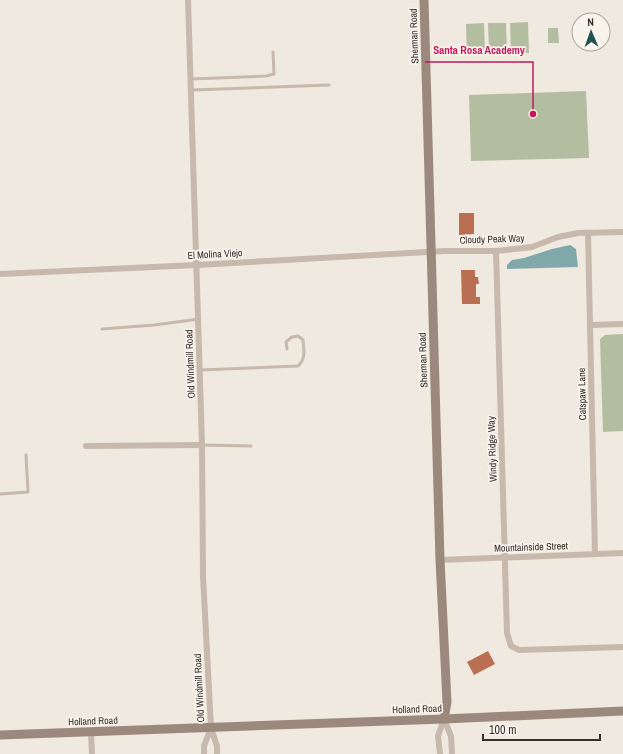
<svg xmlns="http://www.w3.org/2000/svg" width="623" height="754" font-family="'Archivo Narrow',sans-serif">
  <rect width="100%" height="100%" fill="#f0e9df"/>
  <g fill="#b3bea0">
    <path d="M 528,22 L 529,53 L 511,53 L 510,23 Z"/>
    <path d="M 484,23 L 485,54 L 467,54 L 466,24 Z"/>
    <path d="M 488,23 L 506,23 L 507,53 L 489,53 Z"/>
    <path d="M 548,28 L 558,28 L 559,43 L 548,43 Z"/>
    <path d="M 586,91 L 589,158 L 471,161 L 469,95 Z"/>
    <path d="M 623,334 L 623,431 L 603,432 L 600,339 L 605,335 Z"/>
  </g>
  <path fill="#81a8ab" d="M 570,245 L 576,249 L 578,267 L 507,269 L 507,265 L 512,260 L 524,258 L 552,249 Z"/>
  <g fill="#ba6f53">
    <path d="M 459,213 L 474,213 L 474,234 L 459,235 Z"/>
    <path d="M 461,270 L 475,270 L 475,277 L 478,277 L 479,284 L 476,284 L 476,297 L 480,297 L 480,304 L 462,304 Z"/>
    <path d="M 488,651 L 495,664 L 474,675 L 467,662 Z"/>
  </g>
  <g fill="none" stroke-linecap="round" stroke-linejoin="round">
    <g stroke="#c7b9ac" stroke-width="3">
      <path d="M 191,79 L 266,76 L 274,74 L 273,52"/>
      <path d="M 192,90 L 329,85"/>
      <path d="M 102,329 L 154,325 L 199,319"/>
      <path d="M 200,370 L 298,366 C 306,359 304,349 303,340 L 298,336 L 292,337 L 286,342 L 287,349"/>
      <path d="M 202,445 L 251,446"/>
      <path d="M 0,494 L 28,492 L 26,455"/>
    </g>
    <g stroke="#c7b9ac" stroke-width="6">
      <path d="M 188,0 L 202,445 L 203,576 L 211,728 L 217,746 L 217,754"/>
      <path d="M 588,233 L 595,554"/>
      <path d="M 496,251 L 507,633 L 511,646 L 519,650 L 623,647"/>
      <path d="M 0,274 L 197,265 L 445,251 L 496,251 L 532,247 L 558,237 L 578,233 L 623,232"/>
      <path d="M 590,325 L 623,324"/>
      <path d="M 86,446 L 202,445"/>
      <path d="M 440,560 L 623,553"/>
      <path d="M 444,719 L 451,736 L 452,754"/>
      <path d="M 91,732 L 92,754"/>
      <path d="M 204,754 L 204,746 L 211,728"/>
      <path d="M 440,754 L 438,736 L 444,719"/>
    </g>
    <g stroke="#9b897d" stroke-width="9">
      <path d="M 424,0 L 440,560 L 447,702 L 444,719"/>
      <path d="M 0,735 L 444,719 L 623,711"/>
    </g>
  </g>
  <g text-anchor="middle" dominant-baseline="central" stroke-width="3.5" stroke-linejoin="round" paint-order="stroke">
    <g font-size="10" fill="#362e2a" stroke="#f8f3eb">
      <text transform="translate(414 36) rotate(-92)">Sherman Road</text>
      <text transform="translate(492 239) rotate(-2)">Cloudy Peak Way</text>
      <text transform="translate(215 254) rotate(-3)">El Molina Viejo</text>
      <text transform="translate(423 360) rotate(-92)">Sherman Road</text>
      <text transform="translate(190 364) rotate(-92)">Old Windmill Road</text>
      <text transform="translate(582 394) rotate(-91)">Catspaw Lane</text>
      <text transform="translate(492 449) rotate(-92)">Windy Ridge Way</text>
      <text transform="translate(531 547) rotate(-2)">Mountainside Street</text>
      <text transform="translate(199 688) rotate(-93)">Old Windmill Road</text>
      <text transform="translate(417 709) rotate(-2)">Holland Road</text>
      <text transform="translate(93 721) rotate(-2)">Holland Road</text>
    </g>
  </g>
  <path fill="none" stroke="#c2185b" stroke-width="1.5" d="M533 114L533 62H425"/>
  <circle fill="#c2185b" stroke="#f8f3eb" stroke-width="1.5" cx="533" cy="114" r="4"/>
  <g font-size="11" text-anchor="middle" font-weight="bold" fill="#c2185b" stroke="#f8f3eb" stroke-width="3.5" stroke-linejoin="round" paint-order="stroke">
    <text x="479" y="54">Santa Rosa Academy</text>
  </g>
  <g transform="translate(591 32) rotate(358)"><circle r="19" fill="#f8f3eb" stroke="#aaa49e"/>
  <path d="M0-3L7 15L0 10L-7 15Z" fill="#244f54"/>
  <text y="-6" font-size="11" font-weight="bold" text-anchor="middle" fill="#362e2a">N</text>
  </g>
  <path d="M483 734v6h117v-6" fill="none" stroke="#362e2a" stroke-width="2"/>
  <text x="489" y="734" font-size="12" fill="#362e2a" stroke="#f8f3eb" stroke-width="3" paint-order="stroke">100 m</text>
</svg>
